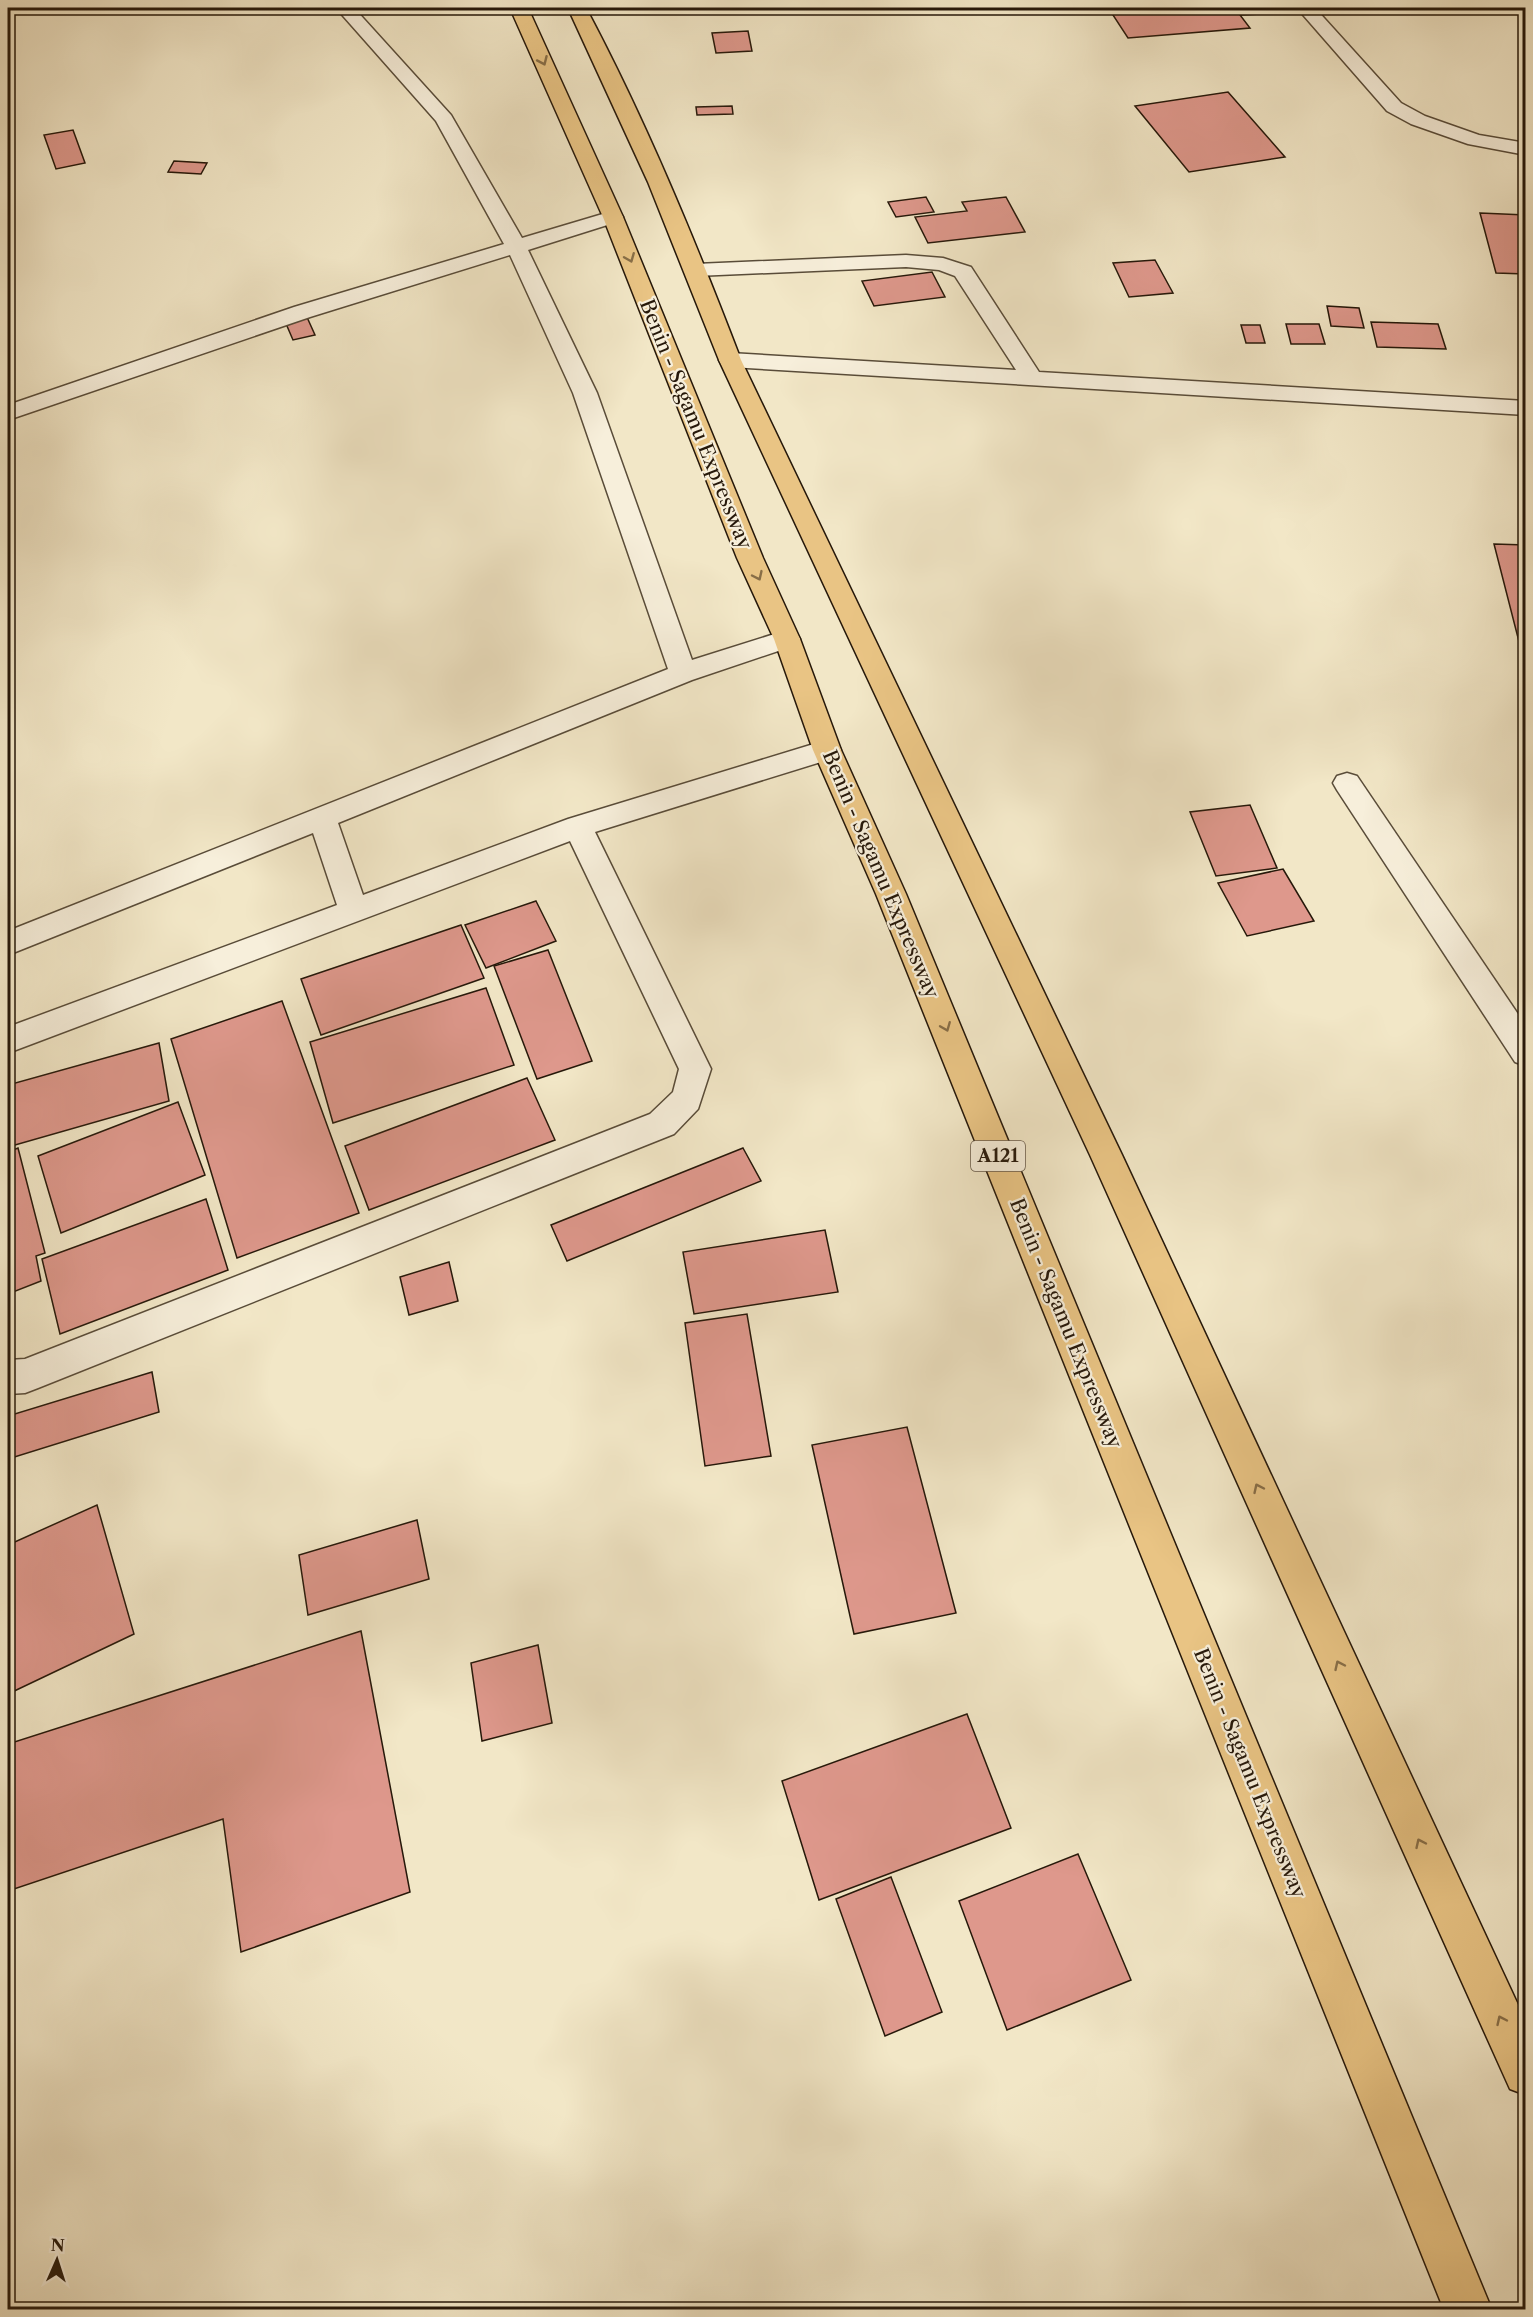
<svg xmlns="http://www.w3.org/2000/svg" width="1533" height="2317" font-family="'Libre Caslon Text',serif">
  <rect width="100%" height="100%" fill="#f2e7c7"/>
  <filter id="stains"><feTurbulence type="fractalNoise" baseFrequency=".00333" numOctaves="4"/><feColorMatrix values="0 0 0 0 .2 0 0 0 0 .09 0 0 0 0 .02 0 0 0 .5 -.17"/></filter>
  <radialGradient id="worn" r=".72"><stop offset=".6" stop-color="#630" stop-opacity="0"/><stop offset="1" stop-color="#630" stop-opacity=".3"/></radialGradient>
  <g fill="#de988c" stroke="#26180a" stroke-width="1.5">
    <path d="M 1123,8 L 1257,8 L 1261,14 L 1240,15 L 1250,28 L 1128,38 L 1109,9 Z"/>
    <path d="M 748,31 L 752,51 L 716,53 L 712,33 Z"/>
    <path d="M 1228,92 L 1285,157 L 1189,172 L 1135,106 Z"/>
    <path d="M 732,106 L 733,114 L 697,115 L 696,107 Z"/>
    <path d="M 73,130 L 85,163 L 56,169 L 44,135 Z"/>
    <path d="M 174,161 L 207,163 L 201,174 L 168,172 Z"/>
    <path d="M 926,197 L 934,212 L 896,217 L 888,202 Z"/>
    <path d="M 1006,197 L 1025,232 L 928,243 L 915,217 L 967,211 L 962,202 Z"/>
    <path d="M 1480,213 L 1526,215 L 1526,274 L 1496,273 Z"/>
    <path d="M 1155,260 L 1173,293 L 1129,297 L 1113,263 Z"/>
    <path d="M 932,272 L 945,297 L 874,306 L 862,281 Z"/>
    <path d="M 1327,306 L 1359,308 L 1364,328 L 1331,326 Z"/>
    <path d="M 306,315 L 315,335 L 293,340 L 284,319 Z"/>
    <path d="M 1371,322 L 1438,324 L 1446,349 L 1377,347 Z"/>
    <path d="M 1286,324 L 1319,324 L 1325,344 L 1291,344 Z"/>
    <path d="M 1241,325 L 1260,325 L 1265,343 L 1246,343 Z"/>
    <path d="M 1494,544 L 1526,545 L 1526,669 Z"/>
    <path d="M 1250,805 L 1277,868 L 1216,876 L 1190,812 Z"/>
    <path d="M 1283,869 L 1314,921 L 1247,936 L 1218,883 Z"/>
    <path d="M 536,901 L 556,941 L 486,968 L 465,925 Z"/>
    <path d="M 461,925 L 484,978 L 321,1035 L 301,979 Z"/>
    <path d="M 548,950 L 592,1061 L 537,1079 L 494,966 Z"/>
    <path d="M 486,988 L 514,1065 L 333,1123 L 310,1042 Z"/>
    <path d="M 282,1001 L 359,1213 L 237,1258 L 171,1039 Z"/>
    <path d="M 159,1043 L 169,1101 L 8,1147 L 8,1085 Z"/>
    <path d="M 527,1078 L 555,1140 L 369,1210 L 345,1146 Z"/>
    <path d="M 178,1102 L 205,1175 L 61,1233 L 38,1156 Z"/>
    <path d="M 18,1148 L 45,1253 L 36,1256 L 41,1281 L 8,1294 L 8,1152 Z"/>
    <path d="M 743,1148 L 761,1181 L 567,1261 L 551,1225 Z"/>
    <path d="M 206,1199 L 228,1270 L 60,1334 L 42,1259 Z"/>
    <path d="M 825,1230 L 838,1292 L 694,1314 L 683,1252 Z"/>
    <path d="M 449,1262 L 458,1301 L 409,1315 L 400,1277 Z"/>
    <path d="M 747,1314 L 771,1456 L 705,1466 L 685,1323 Z"/>
    <path d="M 152,1372 L 159,1412 L 8,1459 L 8,1416 Z"/>
    <path d="M 907,1427 L 956,1613 L 854,1634 L 812,1445 Z"/>
    <path d="M 97,1505 L 134,1634 L 8,1694 L 8,1545 Z"/>
    <path d="M 417,1520 L 429,1579 L 308,1615 L 299,1555 Z"/>
    <path d="M 361,1631 L 410,1892 L 241,1952 L 223,1819 L 8,1891 L 8,1744 Z"/>
    <path d="M 538,1645 L 552,1723 L 482,1741 L 471,1663 Z"/>
    <path d="M 967,1714 L 1011,1828 L 819,1900 L 782,1781 Z"/>
    <path d="M 1078,1854 L 1131,1980 L 1007,2030 L 959,1901 Z"/>
    <path d="M 891,1877 L 942,2012 L 885,2036 L 836,1899 Z"/>
  </g>
  <g fill="none" stroke-linecap="round" stroke-linejoin="round">
    <defs>
      <g id="minor">
        <path d="M 336,8 L 354,8 L 451,115 L 522,238 L 606,213 L 613,211 L 620,213 L 623,217 L 620,221 L 528,250 L 597,393 L 692,660 L 787,630 L 796,633 L 800,639 L 796,645 L 692,680 L 338,823 L 363,895 L 568,819 L 817,743 L 827,740 L 837,743 L 841,750 L 837,757 L 595,832 L 711,1069 L 698,1109 L 674,1134 L 38,1388 L 25,1393 L 8,1394 L 8,1360 L 25,1359 L 650,1114 L 673,1092 L 679,1069 L 570,841 L 8,1053 L 8,1027 L 337,905 L 313,833 L 8,955 L 8,931 L 668,669 L 573,393 L 510,255 L 310,317 L 8,420 L 8,405 L 294,307 L 504,244 L 436,121 Z"/>
        <path d="M 1297,8 L 1315,8 L 1401,103 L 1425,116 L 1479,135 L 1526,143 L 1526,155 L 1468,144 L 1411,124 L 1387,111 Z"/>
        <path d="M 906,255 L 943,258 L 971,267 L 1039,372 L 1526,401 L 1526,415 L 730,367 L 722,365 L 719,360 L 722,355 L 730,353 L 1016,370 L 955,276 L 939,270 L 906,267 L 696,276 L 688,275 L 685,270 L 688,265 L 696,264 Z"/>
        <path d="M 1347,773 L 1357,776 L 1526,1026 L 1526,1066 L 1515,1062 L 1337,790 L 1333,783 L 1337,776 Z"/>
      </g>
      <g id="highway">
        <path d="M 510,8 L 528,8 L 623,217 L 763,558 L 800,639 L 841,750 L 906,894 L 1492,2310 L 1444,2310 L 876,894 L 813,750 L 774,639 L 737,558 L 603,217 Z"/>
        <path d="M 568,8 L 586,8 C 646,121 695,240 741,360 L 1122,1155 L 1526,2022 L 1526,2095 L 1510,2089 L 1090,1155 L 719,360 L 648,182 Z"/>
      </g>
    </defs>
    <use href="#minor" stroke="#594c39" stroke-width="3"/>
    <use href="#highway" stroke="#26180a" stroke-width="3"/>
    <use href="#minor" fill="#f7efdb" fill-rule="evenodd"/>
    <use href="#highway" fill="#e9c484" fill-rule="evenodd"/>
  </g>
  <defs><path id="oneway-chevron" d="M-2-3.5L2.5 0L-2 3.5" fill="none" stroke-width="1.6" stroke-linecap="round" stroke-linejoin="round" transform="scale(1.5)"/></defs>
  <g stroke="#886e47">
    <use href="#oneway-chevron" transform="translate(543 61) rotate(66)"/>
    <use href="#oneway-chevron" transform="translate(630 258) rotate(68)"/>
    <use href="#oneway-chevron" transform="translate(758 576) rotate(65)"/>
    <use href="#oneway-chevron" transform="translate(946 1027) rotate(68)"/>
    <use href="#oneway-chevron" transform="translate(1258 1488) rotate(-115)"/>
    <use href="#oneway-chevron" transform="translate(1339 1665) rotate(-115)"/>
    <use href="#oneway-chevron" transform="translate(1420 1843) rotate(-115)"/>
    <use href="#oneway-chevron" transform="translate(1501 2020) rotate(-115)"/>
  </g>
  <g text-anchor="middle" dominant-baseline="central" stroke-width="4.5" stroke-linejoin="round" paint-order="stroke">
    <rect fill="#f7efdb" stroke="#655849" stroke-width="1.5" x="971" y="1141" width="54" height="30" rx="4.5"/>
    <g font-size="18" font-weight="bold" fill="#26180a">
      <text x="998" y="1156">A121</text>
    </g>
    <g font-size="20" fill="#26180a" stroke="#f7efdb">
      <text transform="translate(696 424) rotate(68)">Benin - Sagamu Expressway</text>
      <text transform="translate(881 874) rotate(67)">Benin - Sagamu Expressway</text>
      <text transform="translate(1066 1323) rotate(68)">Benin - Sagamu Expressway</text>
      <text transform="translate(1250 1773) rotate(68)">Benin - Sagamu Expressway</text>
    </g>
  </g>
  <rect width="1533" height="2317" fill="none" stroke="#f2e7c7" stroke-width="30"/>
  <rect x="9" y="9" width="1515" height="2299" fill="none" stroke="#26180a" stroke-width="3"/>
  <rect x="15" y="15" width="1503" height="2287" fill="none" stroke="#26180a" stroke-width="1.5"/>
  <g transform="translate(57 2260) rotate(3)" stroke="#f7efdb" stroke-width="4.5" paint-order="stroke">
  <path d="M0-4.5L10 22L0 15L-10 22Z" fill="#26180a"/>
  <text y="-9" font-size="16" font-weight="bold" text-anchor="middle" fill="#26180a">N</text>
  </g>
  <rect width="100%" height="100%" filter="url(#stains)"/>
  <rect width="100%" height="100%" fill="url(#worn)"/>
</svg>
